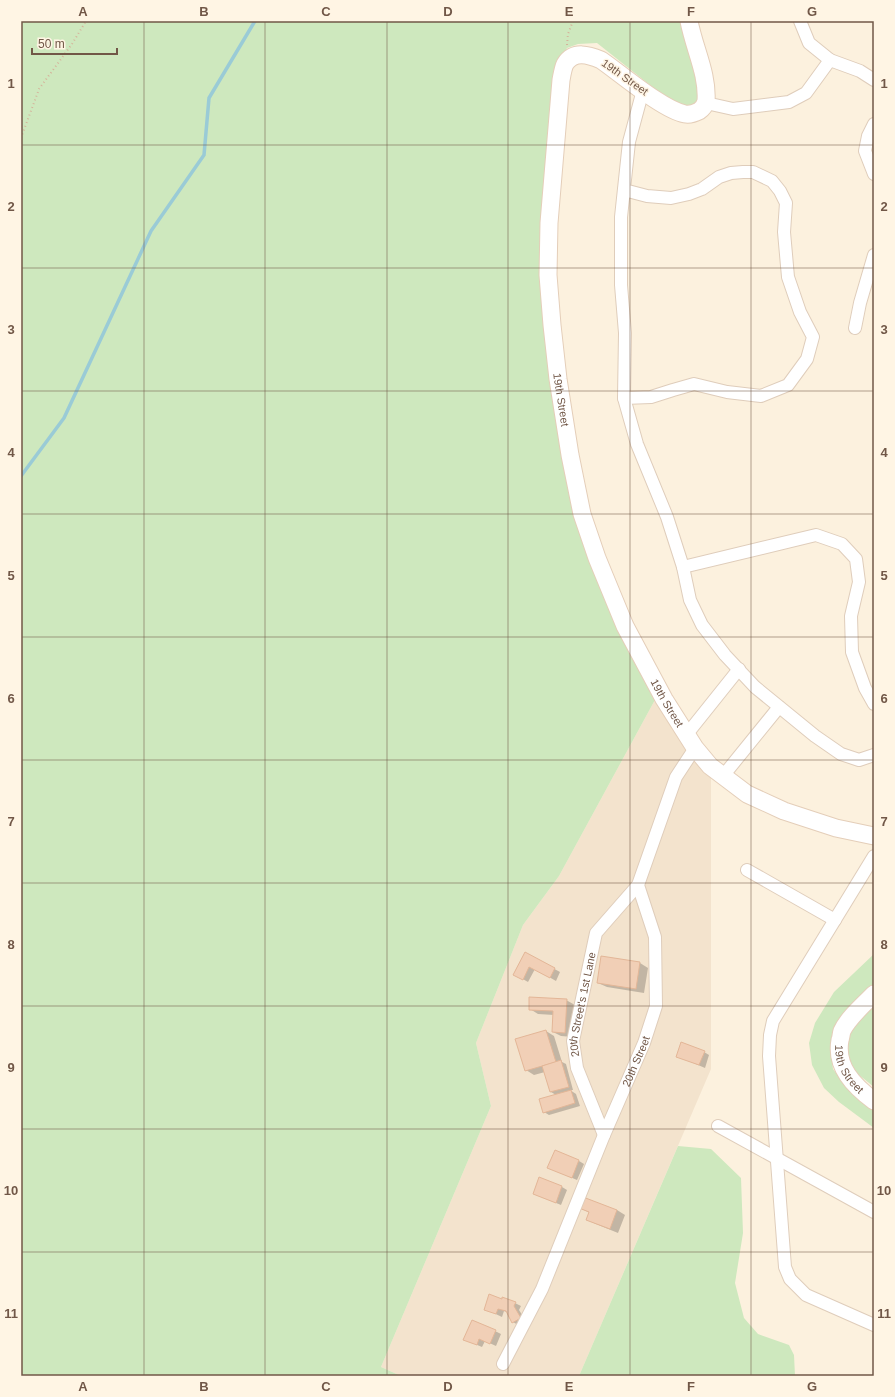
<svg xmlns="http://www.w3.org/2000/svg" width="895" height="1397" font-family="Helvetica,sans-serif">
  <rect width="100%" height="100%" fill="#fcf1de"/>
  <path fill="#f3e3cd" d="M 656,698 L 711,776 L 711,1069 L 579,1376 L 401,1376 L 381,1367 L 491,1106 L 476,1043 L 523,925 L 559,876 Z"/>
  <g fill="#cee8be">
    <path d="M 21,21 L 685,21 L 701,94 L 693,107 L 684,108 L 670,101 L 597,43 L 578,44 L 567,48 L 554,75 L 546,177 L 565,457 L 656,698 L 559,876 L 523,925 L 476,1043 L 491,1106 L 381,1367 L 401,1376 L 21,1376 Z"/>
    <path d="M 874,954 L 874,986 L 832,1038 L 831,1053 L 833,1069 L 845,1085 L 874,1106 L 874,1128 L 839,1102 L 824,1088 L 812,1065 L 809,1043 L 815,1023 L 834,992 Z"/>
    <path d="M 874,1002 L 874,1087 L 853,1070 L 846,1049 L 847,1037 L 858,1017 Z"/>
    <path d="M 678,1146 L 711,1149 L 741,1178 L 743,1233 L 735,1283 L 744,1318 L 758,1334 L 789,1345 L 794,1355 L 795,1376 L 579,1376 Z"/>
  </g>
  <g fill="#0003">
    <path d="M 525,953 L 560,972 L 556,981 L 535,969 L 528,982 L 514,974 Z"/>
    <path d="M 602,957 L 640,963 L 648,968 L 644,993 L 607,987 L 598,983 Z"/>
    <path d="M 566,1000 L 575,1005 L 573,1037 L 561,1036 L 553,1032 L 554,1015 L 538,1014 L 530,1009 Z"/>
    <path d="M 546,1031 L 554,1036 L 562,1062 L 566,1064 L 573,1090 L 570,1090 L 576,1094 L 580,1106 L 549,1115 L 544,1112 L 556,1095 L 551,1092 L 545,1072 L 534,1075 L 526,1070 Z"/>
    <path d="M 704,1052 L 709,1055 L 705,1068 L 677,1056 Z"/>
    <path d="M 579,1161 L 584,1164 L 577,1180 L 549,1168 Z"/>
    <path d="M 562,1187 L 567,1190 L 561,1205 L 534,1194 Z"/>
    <path d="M 580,1208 L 617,1210 L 625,1215 L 618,1233 L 596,1224 L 587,1220 L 590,1213 Z"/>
    <path d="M 515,1303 L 521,1306 L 519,1310 L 526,1321 L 518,1325 L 513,1322 L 507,1312 L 504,1311 L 502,1317 L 485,1309 Z"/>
    <path d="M 495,1331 L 501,1334 L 496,1346 L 485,1341 L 482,1347 L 470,1342 Z"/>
  </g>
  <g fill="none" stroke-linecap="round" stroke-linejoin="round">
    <path stroke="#9acbd6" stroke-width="3.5" d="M 21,476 L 64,418 L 151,231 L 204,155 L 209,98 L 255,21"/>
  </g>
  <g fill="#f1cfb6" stroke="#e3b697">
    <path d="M 525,952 L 555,968 L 550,978 L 529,967 L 523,980 L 513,975 Z"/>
    <path d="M 601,956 L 640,962 L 636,989 L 597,983 Z"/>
    <path d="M 529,997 L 567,999 L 565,1033 L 552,1032 L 553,1011 L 529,1010 Z"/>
    <path d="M 546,1030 L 556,1062 L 525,1071 L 515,1039 Z"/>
    <path d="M 681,1042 L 705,1051 L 699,1065 L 676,1057 Z"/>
    <path d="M 561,1060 L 569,1087 L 550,1092 L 542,1066 Z"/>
    <path d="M 571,1090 L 575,1103 L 543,1113 L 539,1099 Z"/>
    <path d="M 555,1150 L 579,1160 L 572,1178 L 547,1168 Z"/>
    <path d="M 539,1177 L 562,1186 L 556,1203 L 533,1194 Z"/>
    <path d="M 583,1197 L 617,1210 L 610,1229 L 586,1220 L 589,1212 L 579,1208 Z"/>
    <path d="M 489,1294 L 502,1299 L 502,1297 L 516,1302 L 514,1306 L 521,1318 L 512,1323 L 506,1311 L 498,1309 L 496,1314 L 484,1310 Z"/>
    <path d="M 472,1320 L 496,1330 L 490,1344 L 479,1339 L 477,1345 L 463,1340 Z"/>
  </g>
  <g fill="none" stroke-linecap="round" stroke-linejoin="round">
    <defs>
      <g id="street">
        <path d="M 830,60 L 860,71 L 874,80"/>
        <path d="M 643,90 L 629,142 L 621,217 L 621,285 L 625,333 L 624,398 L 637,444 L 667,517 L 683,567 L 690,600 L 702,625 L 725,655 L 755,687 L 815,736 L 841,754 L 859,760 L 874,755"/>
        <path d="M 706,103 L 733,109 L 789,102 L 806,93 L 830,60 L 809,43 L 800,21"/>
        <path d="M 874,124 L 868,136 L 865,151 L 874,174"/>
        <path d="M 855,328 L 860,303 L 874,255"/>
        <path d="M 624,398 L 651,397 L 673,390 L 694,384 L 727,392 L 761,396 L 788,385 L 807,359 L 813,337 L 800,312 L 788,277 L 784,232 L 786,203 L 780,191 L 772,181 L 753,172 L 743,172 L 731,173 L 719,177 L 702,189 L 689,194 L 671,198 L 647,196 L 624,190"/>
        <path d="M 683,567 L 816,535 L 842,544 L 856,559 L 859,582 L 851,616 L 852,652 L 865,688 L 874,704"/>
        <path d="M 687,734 L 739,669"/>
        <path d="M 723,776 L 779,707"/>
        <path d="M 874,856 L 773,1021 L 770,1035 L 769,1056 L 785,1267 L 790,1279 L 806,1295 L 874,1325"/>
        <path d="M 747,870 L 835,920"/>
        <path d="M 718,1126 L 874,1212"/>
        <path id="s1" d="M 604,1135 L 577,1068 L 573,1041 L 596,933 L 638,885"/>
        <path id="s2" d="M 503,1364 L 542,1289 L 604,1135 L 644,1043 L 656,1006 L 655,937 L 638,885 L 676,777 L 695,748"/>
      </g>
      <g id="secondary">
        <path id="s3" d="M 689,21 C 694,48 708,74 706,101 C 705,105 702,109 699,111 C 695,113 690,115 685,114 C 663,110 620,73 601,60 C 589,55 574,50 565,64 C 563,68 562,75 561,80 L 549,223 L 548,275 L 552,325 L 558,379 L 570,455 L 582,514 L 597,558 L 625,626 L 664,699 L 695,748 L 710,766 L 747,794 L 784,811 L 836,828 L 874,836"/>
        <path id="s4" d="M 874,994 C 864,1004 848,1018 842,1031 C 841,1034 841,1038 840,1040 C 835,1067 854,1086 874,1101"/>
      </g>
    </defs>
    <use href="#street" stroke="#dfcdbb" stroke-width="14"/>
    <use href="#secondary" stroke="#e4ceb9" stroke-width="19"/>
    <g stroke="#d5b29a" stroke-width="2" stroke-dasharray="1 3" stroke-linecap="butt">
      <path d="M 567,45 L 568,34 L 573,21"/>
      <path d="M 21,138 L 39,89 L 72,44 L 86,21"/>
    </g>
    <use href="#street" stroke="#fff" stroke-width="12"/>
    <use href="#secondary" stroke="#fff" stroke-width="17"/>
  </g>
  <path fill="none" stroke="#715747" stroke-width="1" stroke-opacity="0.55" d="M 144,21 L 144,1376M 265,21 L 265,1376M 387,21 L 387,1376M 508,21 L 508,1376M 630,21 L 630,1376M 751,21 L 751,1376M 21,145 L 874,145M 21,268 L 874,268M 21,391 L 874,391M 21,514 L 874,514M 21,637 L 874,637M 21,760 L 874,760M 21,883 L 874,883M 21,1006 L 874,1006M 21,1129 L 874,1129M 21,1252 L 874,1252"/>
  <g text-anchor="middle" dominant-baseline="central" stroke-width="3" stroke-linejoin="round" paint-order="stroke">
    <g font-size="11" fill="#715747" stroke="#fff5e4">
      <text transform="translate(625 77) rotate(35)">19th Street</text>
      <text stroke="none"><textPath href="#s3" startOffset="587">19th Street</textPath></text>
      <text stroke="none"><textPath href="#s3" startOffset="911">19th Street</textPath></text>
      <text stroke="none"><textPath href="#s1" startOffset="137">20th Street's 1st Lane</textPath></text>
      <text stroke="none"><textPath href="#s2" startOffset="331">20th Street</textPath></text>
      <text stroke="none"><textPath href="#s4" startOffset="90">19th Street</textPath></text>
    </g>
  </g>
  <rect width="895" height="1397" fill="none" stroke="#fff5e4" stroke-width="44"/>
  <path d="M32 48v6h85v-6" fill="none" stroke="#715747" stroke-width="2"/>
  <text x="38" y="48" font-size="12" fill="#715747" stroke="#fff5e4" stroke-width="3" paint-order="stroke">50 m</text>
  <rect x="22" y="22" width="851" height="1353" fill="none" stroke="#715747" stroke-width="1.5"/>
  <g font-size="13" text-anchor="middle" font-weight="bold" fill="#715747">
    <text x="83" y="16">A</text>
    <text x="204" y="16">B</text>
    <text x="326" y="16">C</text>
    <text x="448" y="16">D</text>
    <text x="569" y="16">E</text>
    <text x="691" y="16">F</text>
    <text x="812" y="16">G</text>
    <text x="11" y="88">1</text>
    <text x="884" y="88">1</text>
    <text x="11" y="211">2</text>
    <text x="884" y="211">2</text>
    <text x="11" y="334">3</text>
    <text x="884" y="334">3</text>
    <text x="11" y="457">4</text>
    <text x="884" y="457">4</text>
    <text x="11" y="580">5</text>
    <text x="884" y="580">5</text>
    <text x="11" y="703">6</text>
    <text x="884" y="703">6</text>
    <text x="11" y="826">7</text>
    <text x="884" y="826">7</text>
    <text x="11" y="949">8</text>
    <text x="884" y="949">8</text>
    <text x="11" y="1072">9</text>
    <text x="884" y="1072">9</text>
    <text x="11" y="1195">10</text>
    <text x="884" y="1195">10</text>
    <text x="11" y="1318">11</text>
    <text x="884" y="1318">11</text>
    <text x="83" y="1391">A</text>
    <text x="204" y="1391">B</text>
    <text x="326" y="1391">C</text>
    <text x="448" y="1391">D</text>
    <text x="569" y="1391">E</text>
    <text x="691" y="1391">F</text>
    <text x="812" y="1391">G</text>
  </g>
</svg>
